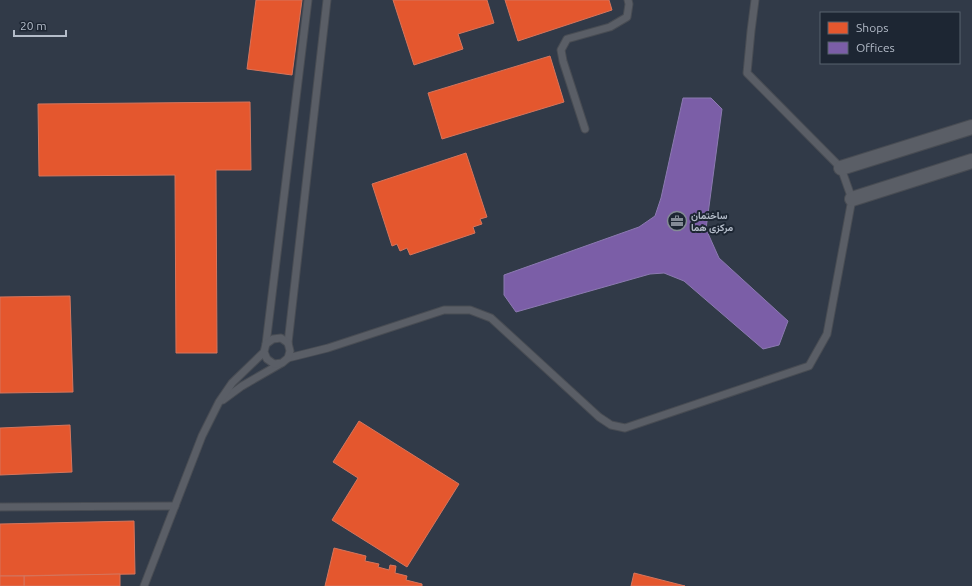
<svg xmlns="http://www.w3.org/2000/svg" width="972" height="586" font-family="Ubuntu,Vazirmatn,sans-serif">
  <rect width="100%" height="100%" fill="#2a3038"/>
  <path fill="#313a48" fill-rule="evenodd" d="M 0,0 L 972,0 L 972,586 L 0,586 ZM 821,13 L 959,13 L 959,63 L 821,63 Z"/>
  <g fill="#e4572e" stroke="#d6755c">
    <path d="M 256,0 L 302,0 L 292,75 L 247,69 Z"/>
    <path d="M 393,0 L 487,0 L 494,23 L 458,34 L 463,49 L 414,65 Z"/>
    <path d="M 505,0 L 609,0 L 612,10 L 518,41 Z"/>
    <path d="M 550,56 L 564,102 L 442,139 L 428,93 Z"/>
    <path d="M 250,102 L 251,170 L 216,170 L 217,353 L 176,353 L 175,175 L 39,176 L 38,104 Z"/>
    <path d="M 466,153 L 487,217 L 480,219 L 482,224 L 473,227 L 475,233 L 410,255 L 407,248 L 400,251 L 397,244 L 392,246 L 372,184 Z"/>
    <path d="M 70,296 L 73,392 L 0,393 L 0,297 Z"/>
    <path d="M 359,421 L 459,484 L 407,567 L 332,520 L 358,478 L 333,462 Z"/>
    <path d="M 70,425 L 72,472 L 0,475 L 0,428 Z"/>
    <path d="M 134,521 L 135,574 L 0,576 L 0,524 Z"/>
    <path d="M 334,548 L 366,556 L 365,561 L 379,564 L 378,567 L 389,570 L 390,565 L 396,566 L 395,573 L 407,576 L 406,580 L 422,584 L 422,586 L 325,586 Z"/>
    <path d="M 634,573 L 685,586 L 631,586 Z"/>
    <path d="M 120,574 L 120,586 L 24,586 L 24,576 Z"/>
    <rect x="0" y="576" width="24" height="10"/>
  </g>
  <path fill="#7b5ea7" stroke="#8c7ab1" d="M 683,98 L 711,98 L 722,109 L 706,229 L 719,258 L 788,321 L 779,345 L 763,349 L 684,281 L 664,273 L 650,274 L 516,312 L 504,295 L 504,275 L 639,227 L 655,216 L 661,198 Z"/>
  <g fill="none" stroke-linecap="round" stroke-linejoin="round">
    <defs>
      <g id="lane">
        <path d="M 585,129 L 563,61 L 561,50 L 567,39 L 610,27 L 627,17 L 629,4 L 628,0"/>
        <path d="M 288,343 L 327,0"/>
        <path d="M 266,344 L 308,0"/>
        <path d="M 288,358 L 328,348 L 444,310 L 470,310 L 491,318 L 599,417 L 611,425 L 625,428 L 809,366 L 827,334 L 852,199 L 841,168 L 747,73 L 751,31 L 755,0"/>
        <path d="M 223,400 L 242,386 L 280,364"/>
        <path d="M 0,507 L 175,506"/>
        <path d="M 144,586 L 202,436 L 219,402 L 232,383 L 264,352 L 266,344 L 273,339 L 281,338 L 288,343 L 290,351 L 288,358 L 282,363 L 274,364 L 267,359 L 264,352"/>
      </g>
      <g id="street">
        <path d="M 841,168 L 972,127"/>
        <path d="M 852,199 L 972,161"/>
      </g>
    </defs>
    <use href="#lane" stroke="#484c53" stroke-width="9"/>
    <use href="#street" stroke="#484c53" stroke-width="16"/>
    <use href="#lane" stroke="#5a5e66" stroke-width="7"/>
    <use href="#street" stroke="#5a5e66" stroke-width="14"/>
  </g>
  <defs>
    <symbol id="office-ring" viewBox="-11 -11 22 22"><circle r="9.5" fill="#1d2633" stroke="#848b96" stroke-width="1.5"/><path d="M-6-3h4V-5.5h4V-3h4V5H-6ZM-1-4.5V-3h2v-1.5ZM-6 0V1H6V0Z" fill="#848b96"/></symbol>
  </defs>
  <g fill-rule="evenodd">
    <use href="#office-ring" x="666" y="210" width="22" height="22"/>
  </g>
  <g text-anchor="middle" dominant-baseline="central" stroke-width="4" stroke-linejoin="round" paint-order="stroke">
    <g font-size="10" font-weight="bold" fill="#b4bcc9" stroke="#1d2633" text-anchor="start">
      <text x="691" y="215">ساختمان<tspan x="691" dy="12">مرکزی هما</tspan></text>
    </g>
  </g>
  <rect x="820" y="12" width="140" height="52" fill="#1d2633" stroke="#59626f"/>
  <rect x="828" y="22" width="20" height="12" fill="#e4572e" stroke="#59626f"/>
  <text x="856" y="32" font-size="12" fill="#b4bcc9">Shops</text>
  <rect x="828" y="42" width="20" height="12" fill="#7b5ea7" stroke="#59626f"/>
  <text x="856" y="52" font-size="12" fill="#b4bcc9">Offices</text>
  <path d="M14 30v6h52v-6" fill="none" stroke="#b4bcc9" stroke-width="2"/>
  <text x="20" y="30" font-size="12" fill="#b4bcc9" stroke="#1d2633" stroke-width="3" paint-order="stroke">20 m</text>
</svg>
